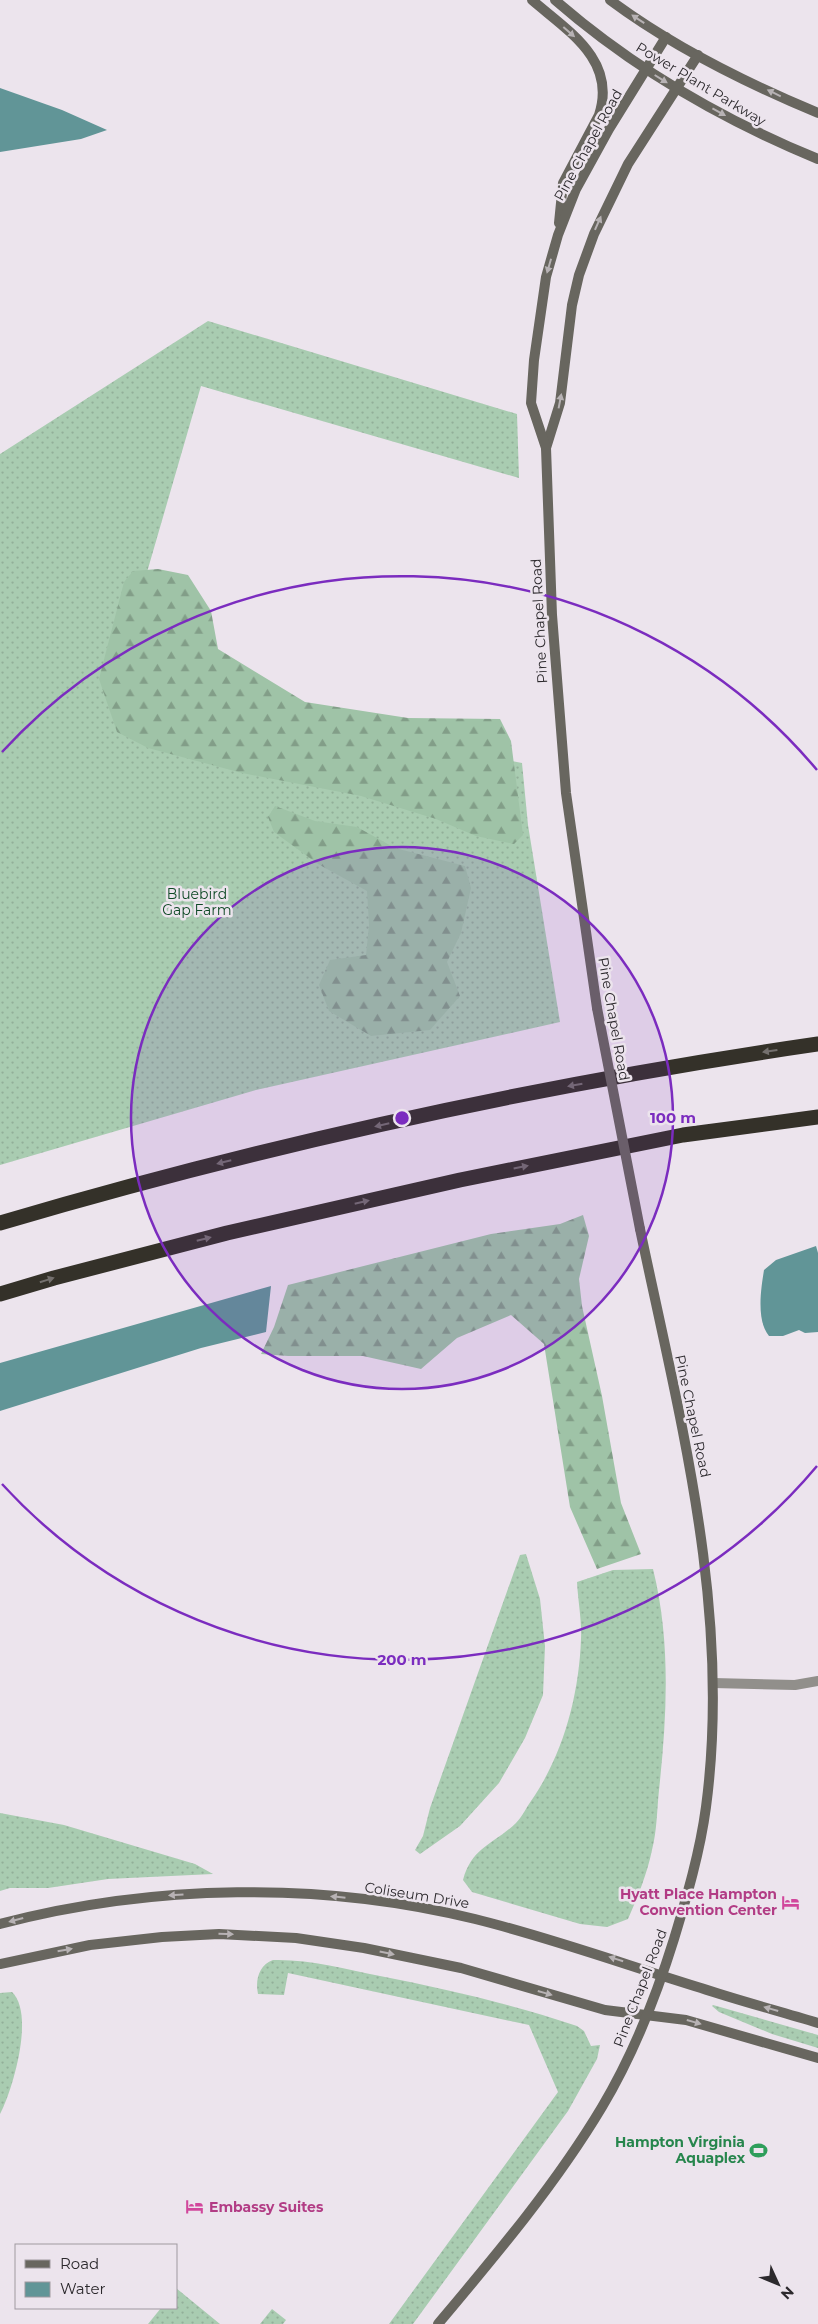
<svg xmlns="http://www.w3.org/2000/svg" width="818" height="2324" font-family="Montserrat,sans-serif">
  <defs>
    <pattern id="grass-dots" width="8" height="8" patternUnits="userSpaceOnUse" patternTransform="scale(1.25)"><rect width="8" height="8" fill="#a9ccb1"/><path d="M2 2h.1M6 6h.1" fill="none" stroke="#92af99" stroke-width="1.8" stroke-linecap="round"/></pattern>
    <pattern id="forest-firs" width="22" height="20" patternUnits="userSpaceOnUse" patternTransform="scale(1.25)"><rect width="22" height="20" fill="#9fc3a7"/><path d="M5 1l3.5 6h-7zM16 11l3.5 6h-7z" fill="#829e88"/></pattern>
  </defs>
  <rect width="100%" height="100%" fill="#ece4ed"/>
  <g fill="url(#grass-dots)">
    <path d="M 208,321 L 517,414 L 519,478 L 201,386 L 114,686 L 522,763 L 528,825 L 560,1022 L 256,1090 L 0,1165 L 0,454 Z"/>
    <path d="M 526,1554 L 540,1599 L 545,1646 L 543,1695 L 525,1738 L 499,1783 L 460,1826 L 420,1854 L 415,1850 L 423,1836 L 430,1808 L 520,1555 Z"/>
    <path d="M 653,1569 C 671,1641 667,1716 659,1790 C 657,1809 657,1831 652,1850 C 647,1874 638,1896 628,1919 L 607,1927 L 580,1924 L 472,1892 L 463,1880 C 472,1847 493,1845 516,1823 C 522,1817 526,1808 531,1801 C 563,1755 579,1696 581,1639 C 582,1621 578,1601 577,1582 L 613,1570 Z"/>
    <path d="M 0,1813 L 64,1825 L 195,1864 L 213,1874 L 108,1879 L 48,1888 L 10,1888 L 0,1891 Z"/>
    <path d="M 273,1960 C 309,1959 345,1969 380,1976 C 446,1989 512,2004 577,2026 L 584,2031 L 591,2046 L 600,2045 L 597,2059 L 568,2111 L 413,2324 L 389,2324 L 558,2092 L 529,2025 L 288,1973 L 284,1995 L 258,1994 C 255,1980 259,1965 273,1960 Z"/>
    <path d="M 12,1992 C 35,2014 13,2089 0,2114 L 0,1993 Z"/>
    <path d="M 713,2005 L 818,2035 L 818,2048 L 772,2034 L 719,2012 L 712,2006 Z"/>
    <path d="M 176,2288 L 220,2324 L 148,2324 L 161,2308 L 176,2308 Z"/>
    <path d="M 272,2309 L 286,2320 L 283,2324 L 260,2324 Z"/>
  </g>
  <g fill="url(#forest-firs)">
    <path d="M 158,569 L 188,575 L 211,611 L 218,649 L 305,702 L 408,718 L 500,719 L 511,741 L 523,835 L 514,844 L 476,836 L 436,819 L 361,796 L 242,773 L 148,748 L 117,732 L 99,679 L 124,582 L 133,571 Z"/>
    <path d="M 275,806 L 315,821 L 357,827 L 395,848 L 465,866 L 471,888 L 461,933 L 447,962 L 460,996 L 430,1030 L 371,1036 L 329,1011 L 319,985 L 330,960 L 366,955 L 369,925 L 367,891 L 318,864 L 274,832 L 268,817 Z"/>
    <path d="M 583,1215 L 589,1236 L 579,1279 L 582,1306 L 602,1396 L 621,1503 L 641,1554 L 597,1569 L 570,1507 L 544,1344 L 511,1315 L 457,1338 L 421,1369 L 363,1356 L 288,1356 L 261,1354 L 274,1327 L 288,1285 L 491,1234 L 560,1224 Z"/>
  </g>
  <g fill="#619597">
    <path d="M 0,88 L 62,110 L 107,130 L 81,139 L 0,152 Z"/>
    <path d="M 816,1246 L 818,1253 L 818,1332 L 805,1333 L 799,1330 L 783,1336 L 769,1336 C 756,1320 761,1289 764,1270 L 776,1260 Z"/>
    <path d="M 271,1286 L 266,1332 L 201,1348 L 0,1411 L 0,1363 Z"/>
  </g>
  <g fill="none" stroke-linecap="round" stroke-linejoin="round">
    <path stroke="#918f8b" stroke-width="10" d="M 713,1683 L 795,1685 L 818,1681"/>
    <g stroke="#68665f" stroke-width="10">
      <path d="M 532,0 C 568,31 617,60 599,115 L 563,183 L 559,223"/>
      <path d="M 555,0 C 633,68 723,120 818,159"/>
      <path d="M 610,0 C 673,47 746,83 818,113"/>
      <path d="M 546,448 L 560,403 L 572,305 L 579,275 L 594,234 L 628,164 L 698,55"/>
      <path d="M 597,1008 L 566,793 L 552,615 L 546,448 L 531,403 L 534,360 L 546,277 L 558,235 L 576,189 L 609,129 L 666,37"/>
      <path d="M 0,1924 C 152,1884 322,1881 475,1919 C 552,1938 626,1965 701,1988 C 740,2001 779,2011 818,2023"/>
      <path d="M 0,1964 L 90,1945 L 162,1937 L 219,1934 L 296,1938 L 364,1948 L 461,1968 L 605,2010 L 686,2020 L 818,2058"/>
      <path d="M 438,2324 C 496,2255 556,2184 602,2107 C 633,2055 656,1997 674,1939 C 687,1896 700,1852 706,1807 C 732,1611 680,1420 640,1229"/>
    </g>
    <g stroke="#343129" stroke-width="15">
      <path d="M 0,1223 C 268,1144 542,1084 818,1044"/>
      <path d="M 0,1294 L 54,1278 L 227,1233 L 460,1180 L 683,1135 L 818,1117"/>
    </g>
    <path stroke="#68665f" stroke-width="10" d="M 597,1008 L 640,1229"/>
  </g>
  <defs><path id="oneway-solid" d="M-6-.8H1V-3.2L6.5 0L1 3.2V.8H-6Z" transform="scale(1.25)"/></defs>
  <g fill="#b7b2b4">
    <use href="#oneway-solid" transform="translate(638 19) rotate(-147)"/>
    <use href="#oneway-solid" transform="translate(569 32) rotate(41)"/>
    <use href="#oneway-solid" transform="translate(661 79) rotate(32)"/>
    <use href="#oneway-solid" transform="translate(774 93) rotate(-154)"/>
    <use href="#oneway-solid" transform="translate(719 112) rotate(29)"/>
    <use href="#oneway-solid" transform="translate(598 223) rotate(-66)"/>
    <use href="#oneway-solid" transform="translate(549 266) rotate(106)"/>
    <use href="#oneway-solid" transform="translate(560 401) rotate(-79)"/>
    <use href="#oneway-solid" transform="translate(176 1895) rotate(176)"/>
    <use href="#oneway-solid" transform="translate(338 1897) rotate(-174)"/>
    <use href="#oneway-solid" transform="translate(16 1920) rotate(165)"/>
    <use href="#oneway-solid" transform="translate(226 1934) rotate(1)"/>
    <use href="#oneway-solid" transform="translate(65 1950) rotate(-10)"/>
    <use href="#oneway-solid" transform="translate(387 1953) rotate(12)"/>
    <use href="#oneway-solid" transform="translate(616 1959) rotate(-163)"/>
    <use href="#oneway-solid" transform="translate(545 1993) rotate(16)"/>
    <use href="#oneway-solid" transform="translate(771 2009) rotate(-164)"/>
    <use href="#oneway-solid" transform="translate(694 2022) rotate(16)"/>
  </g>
  <g fill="#74706e">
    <use href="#oneway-solid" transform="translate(770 1051) rotate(172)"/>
    <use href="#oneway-solid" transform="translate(575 1085) rotate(170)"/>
    <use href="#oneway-solid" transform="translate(382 1125) rotate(167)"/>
    <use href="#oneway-solid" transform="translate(224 1162) rotate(166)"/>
    <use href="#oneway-solid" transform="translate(521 1167) rotate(-11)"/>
    <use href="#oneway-solid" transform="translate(362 1202) rotate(-13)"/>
    <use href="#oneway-solid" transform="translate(204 1239) rotate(-14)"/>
    <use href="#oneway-solid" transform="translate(47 1280) rotate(-17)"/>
  </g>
  <circle cx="402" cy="1118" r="271" fill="#7b2cbf" fill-opacity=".12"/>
  <g fill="none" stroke="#7b2cbf" stroke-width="2.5">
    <circle cx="402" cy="1118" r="271"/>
    <path d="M817 1466A542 542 0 0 1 2 1484M2 752A542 542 0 0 1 817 770"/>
  </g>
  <defs>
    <symbol id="hotel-bare" viewBox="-9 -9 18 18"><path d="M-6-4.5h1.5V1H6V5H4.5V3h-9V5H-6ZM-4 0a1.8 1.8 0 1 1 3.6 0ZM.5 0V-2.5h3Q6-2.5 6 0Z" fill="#d1479c" stroke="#ece4ed" stroke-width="2.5" paint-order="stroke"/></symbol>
    <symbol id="stadium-bare" viewBox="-9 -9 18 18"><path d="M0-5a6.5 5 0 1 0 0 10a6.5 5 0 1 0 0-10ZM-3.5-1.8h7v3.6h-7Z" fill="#2e9e5b" stroke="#ece4ed" stroke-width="2.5" paint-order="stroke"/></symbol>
  </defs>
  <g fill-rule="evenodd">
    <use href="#hotel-bare" x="778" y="1890" width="25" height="25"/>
    <use href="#stadium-bare" x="746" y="2138" width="25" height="25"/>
    <use href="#hotel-bare" x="182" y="2194" width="25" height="25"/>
  </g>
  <g text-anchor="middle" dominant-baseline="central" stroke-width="5" stroke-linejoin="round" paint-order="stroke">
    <g font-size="14" fill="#2c292d" stroke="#ece4ed">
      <text transform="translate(701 84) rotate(31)">Power Plant Parkway</text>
      <text transform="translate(588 145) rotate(-61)">Pine Chapel Road</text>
      <text transform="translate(539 621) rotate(-93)">Pine Chapel Road</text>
      <text transform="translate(614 1019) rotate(80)">Pine Chapel Road</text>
      <text transform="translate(693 1416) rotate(78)">Pine Chapel Road</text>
      <text transform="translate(417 1895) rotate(9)">Coliseum Drive</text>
      <text transform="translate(640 1988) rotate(-69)">Pine Chapel Road</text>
    </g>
    <g font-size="14" fill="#0f4a26" stroke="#ece4ed">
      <text x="197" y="894">Bluebird<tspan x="197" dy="16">Gap Farm</tspan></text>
    </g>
    <g font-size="14" font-weight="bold" fill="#b23c85" stroke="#ece4ed" text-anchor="end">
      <text x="777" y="1894">Hyatt Place Hampton<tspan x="777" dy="16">Convention Center</tspan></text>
      <text x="209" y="2207" text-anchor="start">Embassy Suites</text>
    </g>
    <g font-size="14" font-weight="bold" fill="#27864d" stroke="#ece4ed" text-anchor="end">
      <text x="745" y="2142">Hampton Virginia<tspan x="745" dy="16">Aquaplex</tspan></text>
    </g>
  </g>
  <circle cx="402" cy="1118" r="8" fill="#7b2cbf" stroke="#ece4ed" stroke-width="2.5"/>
  <g font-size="15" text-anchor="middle" font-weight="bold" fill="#7b2cbf" stroke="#ece4ed" stroke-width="5" stroke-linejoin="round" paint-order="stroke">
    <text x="673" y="1123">100 m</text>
    <text x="402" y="1665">200 m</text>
  </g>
  <rect x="15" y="2244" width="162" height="65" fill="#ece4ed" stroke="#9f99a0"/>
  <rect x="25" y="2260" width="25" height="8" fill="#68665f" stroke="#9f99a0"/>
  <text x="60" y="2269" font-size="15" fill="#2c292d">Road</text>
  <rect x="25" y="2282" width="25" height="15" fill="#619597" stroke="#9f99a0"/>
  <text x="60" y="2294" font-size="15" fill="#2c292d">Water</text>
  <g transform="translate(778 2284) rotate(134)" stroke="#ece4ed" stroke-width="4" paint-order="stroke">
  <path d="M0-4L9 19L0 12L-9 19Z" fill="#2c292d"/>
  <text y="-8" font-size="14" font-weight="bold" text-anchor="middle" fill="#2c292d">N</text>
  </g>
</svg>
